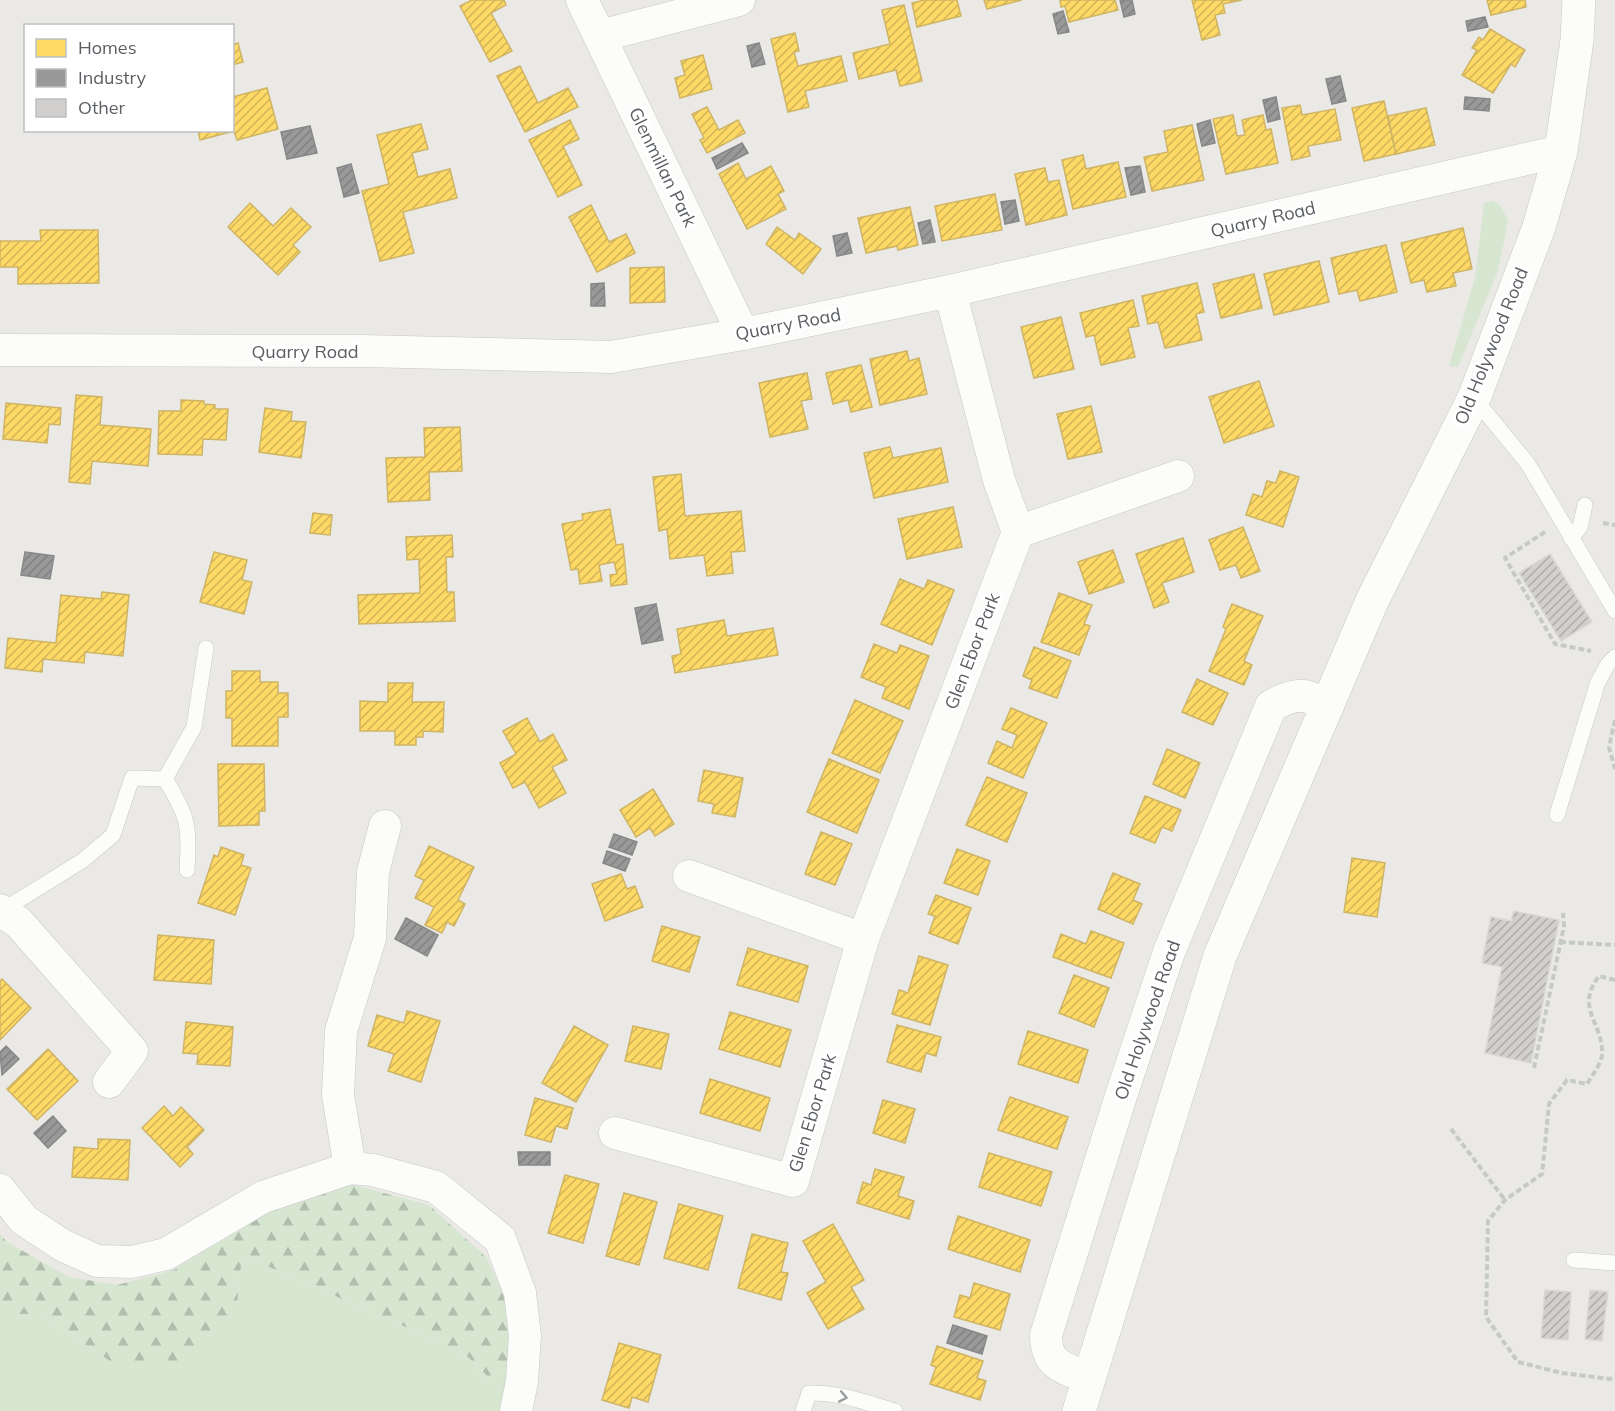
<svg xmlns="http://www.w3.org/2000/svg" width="1615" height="1411" font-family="Mulish,sans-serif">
  <defs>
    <pattern id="forest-firs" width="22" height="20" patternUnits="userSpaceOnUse" patternTransform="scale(1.5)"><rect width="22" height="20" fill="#d6e6d1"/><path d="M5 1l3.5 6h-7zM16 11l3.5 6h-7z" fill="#b1bead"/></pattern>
    <pattern id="homes-hatch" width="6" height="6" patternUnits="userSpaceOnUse" patternTransform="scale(1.5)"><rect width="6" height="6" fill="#ffd966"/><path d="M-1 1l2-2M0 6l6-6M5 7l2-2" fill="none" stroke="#d1b358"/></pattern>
    <pattern id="industry-hatch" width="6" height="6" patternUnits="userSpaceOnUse" patternTransform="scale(1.5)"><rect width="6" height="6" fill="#999"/><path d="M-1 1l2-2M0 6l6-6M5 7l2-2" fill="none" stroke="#808080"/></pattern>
    <pattern id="building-hatch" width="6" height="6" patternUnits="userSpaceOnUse" patternTransform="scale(1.5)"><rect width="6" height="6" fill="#d1d0ce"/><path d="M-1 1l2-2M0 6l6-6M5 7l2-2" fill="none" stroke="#adacab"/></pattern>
  </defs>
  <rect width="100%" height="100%" fill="#ebe9e5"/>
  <g fill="#d6e6d1">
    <path d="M 1492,201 L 1501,206 L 1508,221 L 1498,271 L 1458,367 L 1449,366 L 1475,278 L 1484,203 Z"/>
    <path d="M 242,1255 L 442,1343 L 468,1357 L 488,1378 L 515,1365 L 508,1411 L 0,1411 L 0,1314 L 39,1314 L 113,1363 L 237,1305 Z"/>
  </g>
  <path fill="url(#forest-firs)" d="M 350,1184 L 429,1205 L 487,1258 L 512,1314 L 515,1365 L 489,1378 L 468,1357 L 442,1343 L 242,1255 L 237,1305 L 194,1361 L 113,1363 L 39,1314 L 0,1314 L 0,1234 L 7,1242 L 69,1277 L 117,1285 L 174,1270 L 269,1206 Z"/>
  <g fill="url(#homes-hatch)" stroke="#ceb465" stroke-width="1.5">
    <path d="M 472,0 L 504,0 L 506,5 L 491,13 L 512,51 L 490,62 L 460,6 Z"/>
    <path d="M 924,0 L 957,0 L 961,16 L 917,27 L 912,3 Z"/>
    <path d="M 984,0 L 1022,0 L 987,9 Z"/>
    <path d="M 1060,0 L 1115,0 L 1118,10 L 1069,22 L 1065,6 L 1061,7 Z"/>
    <path d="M 1192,0 L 1242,0 L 1223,4 L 1225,13 L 1215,15 L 1220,35 L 1202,40 Z"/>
    <path d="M 1487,0 L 1525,0 L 1526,7 L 1491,15 Z"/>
    <path d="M 904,5 L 922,81 L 900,86 L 896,70 L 859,79 L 853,53 L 890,44 L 882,10 Z"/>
    <path d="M 1490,29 L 1525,50 L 1515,67 L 1511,64 L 1493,93 L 1462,75 L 1477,50 L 1472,48 L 1479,37 L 1483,40 Z"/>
    <path d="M 795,33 L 799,51 L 794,52 L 798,66 L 841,56 L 847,81 L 805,91 L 809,107 L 788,112 L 771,39 Z"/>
    <path d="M 238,43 L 243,62 L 232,65 L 232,45 Z"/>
    <path d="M 703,55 L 712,89 L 680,98 L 675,78 L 685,75 L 681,61 Z"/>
    <path d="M 520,66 L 538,103 L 568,88 L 578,107 L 525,132 L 497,76 Z"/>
    <path d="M 267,88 L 278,129 L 237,140 L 234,131 L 200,140 L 198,130 L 232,130 L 232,97 Z"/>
    <path d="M 1384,101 L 1396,154 L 1364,161 L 1352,108 Z"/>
    <path d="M 1300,105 L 1302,115 L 1335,109 L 1341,140 L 1308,146 L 1310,156 L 1292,160 L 1282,108 Z"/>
    <path d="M 707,107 L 719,130 L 738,120 L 745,133 L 707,153 L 700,140 L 704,138 L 692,114 Z"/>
    <path d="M 1426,108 L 1435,145 L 1396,154 L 1388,116 Z"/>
    <path d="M 1233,115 L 1237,136 L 1245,135 L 1242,120 L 1263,115 L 1266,130 L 1271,129 L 1278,163 L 1226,174 L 1213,119 Z"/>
    <path d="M 570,120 L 579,139 L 563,146 L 582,185 L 558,197 L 529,140 Z"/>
    <path d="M 421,124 L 428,149 L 412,153 L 418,177 L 450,169 L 457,198 L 403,212 L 414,253 L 380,261 L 362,191 L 389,184 L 377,135 Z"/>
    <path d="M 1192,125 L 1204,180 L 1152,191 L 1144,157 L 1168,152 L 1164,131 Z"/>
    <path d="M 1083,155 L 1086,169 L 1118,162 L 1126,197 L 1073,209 L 1062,160 Z"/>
    <path d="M 738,163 L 746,179 L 771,166 L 784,191 L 778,194 L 786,209 L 747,229 L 719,174 Z"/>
    <path d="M 1045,168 L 1048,182 L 1059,180 L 1067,215 L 1026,225 L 1015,174 Z"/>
    <path d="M 995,194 L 1002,230 L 942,241 L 935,206 Z"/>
    <path d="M 250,203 L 273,226 L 291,208 L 311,227 L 293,245 L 300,252 L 278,275 L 228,227 Z"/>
    <path d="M 591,205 L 609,242 L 626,234 L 635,253 L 597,272 L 569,217 Z"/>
    <path d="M 910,207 L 918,245 L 898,250 L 897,246 L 866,253 L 858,218 Z"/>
    <path d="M 777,227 L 795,240 L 799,233 L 821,249 L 803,274 L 766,244 Z"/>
    <path d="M 1463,228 L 1472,269 L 1453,273 L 1456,286 L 1427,292 L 1424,280 L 1411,283 L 1401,243 Z"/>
    <path d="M 40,230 L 98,230 L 99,283 L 18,284 L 18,267 L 0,267 L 0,241 L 41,241 Z"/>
    <path d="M 1386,245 L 1397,292 L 1360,301 L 1357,290 L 1339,294 L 1331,258 Z"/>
    <path d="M 1319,261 L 1329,302 L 1274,315 L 1264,274 Z"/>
    <path d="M 664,267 L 665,302 L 630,303 L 630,268 Z"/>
    <path d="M 1254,274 L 1262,308 L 1221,318 L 1213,284 Z"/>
    <path d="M 1197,283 L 1204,312 L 1196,314 L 1202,340 L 1165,348 L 1158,322 L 1148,324 L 1142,296 Z"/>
    <path d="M 1133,300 L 1139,326 L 1128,328 L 1135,357 L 1101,365 L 1094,335 L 1086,337 L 1080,313 Z"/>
    <path d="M 1061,317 L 1074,369 L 1034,378 L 1021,327 Z"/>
    <path d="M 907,351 L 909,361 L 919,358 L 927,394 L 880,405 L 870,359 Z"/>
    <path d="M 861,365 L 872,407 L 851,412 L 848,400 L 833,404 L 826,373 Z"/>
    <path d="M 807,373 L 812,399 L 801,401 L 808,429 L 770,437 L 759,383 Z"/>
    <path d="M 1259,381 L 1274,426 L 1224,443 L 1209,397 Z"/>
    <path d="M 76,395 L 102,397 L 100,425 L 151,429 L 148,466 L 92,461 L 90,484 L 69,482 Z"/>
    <path d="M 181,400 L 204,401 L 204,404 L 215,405 L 215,409 L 228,409 L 226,440 L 203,439 L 202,455 L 158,454 L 159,411 L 181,411 Z"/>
    <path d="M 6,403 L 61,408 L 60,425 L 49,424 L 47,443 L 3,439 Z"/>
    <path d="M 1091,406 L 1102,452 L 1068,459 L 1057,414 Z"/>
    <path d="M 265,408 L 292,412 L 291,421 L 306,422 L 301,458 L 259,452 Z"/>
    <path d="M 460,427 L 462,471 L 429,472 L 430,500 L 388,502 L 386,458 L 425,457 L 424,428 Z"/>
    <path d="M 890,447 L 893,458 L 941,448 L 948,482 L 874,498 L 864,453 Z"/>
    <path d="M 1280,471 L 1299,477 L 1283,527 L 1246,515 L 1253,494 L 1262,497 L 1267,481 L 1276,483 Z"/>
    <path d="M 681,474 L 685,516 L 741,511 L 745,551 L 731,552 L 733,573 L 707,576 L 704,555 L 670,559 L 667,529 L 659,531 L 653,477 Z"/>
    <path d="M 953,507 L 962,547 L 907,559 L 898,519 Z"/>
    <path d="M 610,509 L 616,545 L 623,544 L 627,584 L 611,586 L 610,575 L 617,574 L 614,562 L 599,565 L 602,581 L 580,584 L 578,569 L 571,570 L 562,524 L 583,520 L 582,514 Z"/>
    <path d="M 313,513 L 332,515 L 330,535 L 310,533 Z"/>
    <path d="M 1243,527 L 1260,571 L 1241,578 L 1236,565 L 1220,570 L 1209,540 Z"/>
    <path d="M 452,535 L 453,557 L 446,557 L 447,592 L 454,592 L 455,621 L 359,624 L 358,595 L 420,593 L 419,559 L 407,560 L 406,537 Z"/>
    <path d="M 1183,538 L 1194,572 L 1162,583 L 1169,602 L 1154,608 L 1136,554 Z"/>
    <path d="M 1113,550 L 1124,582 L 1089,594 L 1078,562 Z"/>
    <path d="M 214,552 L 247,560 L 242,580 L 252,582 L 244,614 L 200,602 Z"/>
    <path d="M 900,579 L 924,589 L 928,580 L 954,590 L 932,645 L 881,624 Z"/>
    <path d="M 102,592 L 129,595 L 123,656 L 85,652 L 84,663 L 43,659 L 42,672 L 5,668 L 8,638 L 56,643 L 61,595 L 101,599 Z"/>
    <path d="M 1059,593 L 1092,605 L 1084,624 L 1090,626 L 1079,655 L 1041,642 Z"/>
    <path d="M 1232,604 L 1263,616 L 1244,661 L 1252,665 L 1244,685 L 1209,671 L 1226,629 L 1223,627 Z"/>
    <path d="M 724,620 L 727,636 L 773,628 L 778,655 L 675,673 L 672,656 L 681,654 L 677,629 Z"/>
    <path d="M 874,644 L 897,653 L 900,645 L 929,656 L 909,709 L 882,698 L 886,687 L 861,677 Z"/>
    <path d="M 1034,647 L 1071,661 L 1057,698 L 1029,688 L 1032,680 L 1023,676 Z"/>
    <path d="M 232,671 L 260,671 L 260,682 L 278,682 L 278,693 L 288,693 L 288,717 L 278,717 L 278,746 L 232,746 L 232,718 L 226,718 L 226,691 L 232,691 Z"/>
    <path d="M 1197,679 L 1228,693 L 1213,725 L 1182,712 Z"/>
    <path d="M 388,683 L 413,683 L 412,702 L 444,702 L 443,732 L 423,731 L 423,737 L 416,737 L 416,745 L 395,745 L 395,731 L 360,731 L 360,701 L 388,702 Z"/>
    <path d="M 855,700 L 903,721 L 880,773 L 832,753 Z"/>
    <path d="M 1011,708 L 1047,723 L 1023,778 L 988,763 L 997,741 L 1012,748 L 1017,735 L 1002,729 Z"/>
    <path d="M 527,718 L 540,742 L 553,734 L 567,760 L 552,767 L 566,793 L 539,808 L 525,782 L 513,788 L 500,763 L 516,754 L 503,731 Z"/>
    <path d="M 1167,749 L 1200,763 L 1185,798 L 1153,784 Z"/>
    <path d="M 829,759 L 879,780 L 857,833 L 807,812 Z"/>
    <path d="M 218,764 L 264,764 L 265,811 L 259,811 L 259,825 L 219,826 Z"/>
    <path d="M 704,770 L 743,778 L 735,817 L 712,813 L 714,804 L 698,801 Z"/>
    <path d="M 987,777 L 1027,793 L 1007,842 L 966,825 Z"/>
    <path d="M 653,789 L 674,824 L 655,836 L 650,828 L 636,837 L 620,810 Z"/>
    <path d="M 1145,796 L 1181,810 L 1172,831 L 1162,827 L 1155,843 L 1130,833 Z"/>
    <path d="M 821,832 L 852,844 L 835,885 L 805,874 Z"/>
    <path d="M 429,846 L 474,867 L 458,900 L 465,904 L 454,926 L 447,922 L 442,933 L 425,925 L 434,907 L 415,898 L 424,880 L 415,876 Z"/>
    <path d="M 221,847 L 244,855 L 241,865 L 251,868 L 235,915 L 198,903 L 214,855 L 218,857 Z"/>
    <path d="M 957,849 L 990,861 L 978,895 L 944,883 Z"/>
    <path d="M 1352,858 L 1385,863 L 1377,917 L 1344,912 Z"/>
    <path d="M 1113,873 L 1140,884 L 1133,900 L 1142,904 L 1133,924 L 1098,909 Z"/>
    <path d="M 621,874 L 627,889 L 635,886 L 643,907 L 605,921 L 592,884 Z"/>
    <path d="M 936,895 L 971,908 L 958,944 L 929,933 L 935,916 L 928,914 Z"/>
    <path d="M 662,926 L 700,937 L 689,972 L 652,961 Z"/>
    <path d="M 1091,931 L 1124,943 L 1111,978 L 1053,957 L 1061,934 L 1086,944 Z"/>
    <path d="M 158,935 L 214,940 L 211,984 L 154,980 Z"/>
    <path d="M 748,948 L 808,966 L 798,1002 L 737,985 Z"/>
    <path d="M 919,956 L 948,965 L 930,1025 L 892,1014 L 899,990 L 908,993 Z"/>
    <path d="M 1074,975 L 1109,988 L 1094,1027 L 1059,1013 Z"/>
    <path d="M 2,979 L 31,1008 L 0,1040 L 0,981 Z"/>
    <path d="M 407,1011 L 440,1021 L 421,1082 L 388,1071 L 394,1054 L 368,1046 L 377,1015 L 404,1023 Z"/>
    <path d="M 730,1012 L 791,1030 L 780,1067 L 719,1049 Z"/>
    <path d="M 186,1022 L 233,1027 L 230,1066 L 197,1064 L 198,1054 L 183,1053 Z"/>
    <path d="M 897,1025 L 941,1037 L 936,1056 L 926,1053 L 921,1072 L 887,1062 Z"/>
    <path d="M 574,1026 L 608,1045 L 576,1102 L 542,1083 Z"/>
    <path d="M 633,1026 L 669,1034 L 661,1069 L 625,1061 Z"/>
    <path d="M 1028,1031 L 1088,1050 L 1078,1083 L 1018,1064 Z"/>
    <path d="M 48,1049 L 78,1081 L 37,1120 L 7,1089 Z"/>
    <path d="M 710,1079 L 770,1098 L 760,1131 L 700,1113 Z"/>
    <path d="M 1010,1097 L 1068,1117 L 1057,1149 L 998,1130 Z"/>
    <path d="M 535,1098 L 573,1108 L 567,1129 L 556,1126 L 551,1142 L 525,1135 Z"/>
    <path d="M 883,1100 L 915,1109 L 905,1143 L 873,1133 Z"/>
    <path d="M 164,1106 L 173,1116 L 181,1107 L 204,1130 L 187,1147 L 193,1154 L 180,1167 L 142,1128 Z"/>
    <path d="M 98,1139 L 130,1140 L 128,1180 L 72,1177 L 74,1147 L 98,1149 Z"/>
    <path d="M 989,1153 L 1052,1172 L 1041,1206 L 979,1187 Z"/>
    <path d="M 875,1169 L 904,1177 L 898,1196 L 914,1201 L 909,1219 L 857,1203 L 863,1182 L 871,1185 Z"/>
    <path d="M 565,1175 L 599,1184 L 583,1243 L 548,1233 Z"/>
    <path d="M 624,1193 L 657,1202 L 639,1265 L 606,1256 Z"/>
    <path d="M 679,1204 L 723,1216 L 708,1270 L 664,1258 Z"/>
    <path d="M 958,1216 L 1030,1240 L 1020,1272 L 948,1249 Z"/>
    <path d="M 833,1224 L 864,1280 L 851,1287 L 864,1309 L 828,1329 L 807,1293 L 826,1282 L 803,1241 Z"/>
    <path d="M 752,1234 L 788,1243 L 781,1272 L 788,1273 L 781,1300 L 738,1288 Z"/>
    <path d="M 974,1283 L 1010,1294 L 1000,1330 L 954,1317 L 960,1295 L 970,1298 Z"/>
    <path d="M 619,1343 L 661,1355 L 648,1402 L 632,1397 L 629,1408 L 602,1400 Z"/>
    <path d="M 937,1346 L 983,1361 L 977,1378 L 986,1381 L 980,1400 L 930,1384 L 936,1367 L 931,1365 Z"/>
  </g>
  <g fill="url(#industry-hatch)" stroke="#868889" stroke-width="1.5">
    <path d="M 1120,0 L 1132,0 L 1135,14 L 1124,17 Z"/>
    <path d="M 1063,11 L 1069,32 L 1058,34 L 1053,14 Z"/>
    <path d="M 1485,17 L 1488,27 L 1468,31 L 1466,21 Z"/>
    <path d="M 759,43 L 765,64 L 752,67 L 747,46 Z"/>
    <path d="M 1340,76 L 1346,101 L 1332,104 L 1326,79 Z"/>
    <path d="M 1276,97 L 1280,119 L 1268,122 L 1263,100 Z"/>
    <path d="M 1465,97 L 1490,99 L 1489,111 L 1464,109 Z"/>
    <path d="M 1210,120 L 1215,143 L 1202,146 L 1197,124 Z"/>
    <path d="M 310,126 L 317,153 L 287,159 L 281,132 Z"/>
    <path d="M 742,143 L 748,153 L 717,169 L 712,158 Z"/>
    <path d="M 351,164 L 359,193 L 344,197 L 337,168 Z"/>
    <path d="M 1140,166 L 1145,192 L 1131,195 L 1125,168 Z"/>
    <path d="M 1015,200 L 1019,221 L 1005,224 L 1001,202 Z"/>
    <path d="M 930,220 L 935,242 L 923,244 L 918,223 Z"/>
    <path d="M 847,233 L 852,253 L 837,256 L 833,236 Z"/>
    <path d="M 604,283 L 605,306 L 591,306 L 591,284 Z"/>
    <path d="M 25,552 L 54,556 L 50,579 L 21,575 Z"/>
    <path d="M 656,604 L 663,640 L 642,644 L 635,608 Z"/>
    <path d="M 614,834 L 637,842 L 632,855 L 609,847 Z"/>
    <path d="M 607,851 L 630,859 L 625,871 L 603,863 Z"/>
    <path d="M 406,918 L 438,935 L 427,956 L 395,939 Z"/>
    <path d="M 6,1046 L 19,1059 L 2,1075 L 0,1052 Z"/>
    <path d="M 53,1116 L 66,1131 L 48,1148 L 34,1133 Z"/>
    <path d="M 518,1152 L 550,1152 L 550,1165 L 519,1165 Z"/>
    <path d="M 953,1325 L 987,1336 L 982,1354 L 947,1343 Z"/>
  </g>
  <g fill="url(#building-hatch)" stroke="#dad8d4" stroke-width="1.5">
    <path d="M 1550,554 L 1592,622 L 1561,641 L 1519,573 Z"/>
    <path d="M 1514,911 L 1559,920 L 1531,1063 L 1485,1053 L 1502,967 L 1482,963 L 1491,917 L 1511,921 Z"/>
    <path d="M 1545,1290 L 1571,1292 L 1568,1340 L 1541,1338 Z"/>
    <path d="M 1590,1290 L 1608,1292 L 1602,1341 L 1585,1339 Z"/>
  </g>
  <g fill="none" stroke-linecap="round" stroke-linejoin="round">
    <defs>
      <g id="service">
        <path d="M 1474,398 L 1528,464 L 1615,611"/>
        <path d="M 1571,538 L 1580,527 L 1585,505"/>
        <path d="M 165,779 L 194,727 L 206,648"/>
        <path d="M 1557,815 L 1598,682 L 1608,664 L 1615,657"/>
        <path d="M 3,910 L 82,861 L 113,835 L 132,778 L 165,779 C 188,816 190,826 187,870"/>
        <path d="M 1574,1260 L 1615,1263"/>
        <path d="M 803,1411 L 809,1393 C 839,1392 867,1403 895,1411"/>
      </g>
      <g id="minor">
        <path d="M 582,0 L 743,334"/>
        <path d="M 600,36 L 739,0"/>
        <path d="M 0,350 L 363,351 L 611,357 L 743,334 L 950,291 L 1561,151"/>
        <path d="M 1018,532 L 1178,476"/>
        <path d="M 689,876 L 863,939"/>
        <path d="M 0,910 L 19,923 L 132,1051 L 109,1082"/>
        <path d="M 615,1133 L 793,1181 L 863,939 L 1018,532 L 999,480 L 950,291"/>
        <path d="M 350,1168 L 338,1095 L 341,1031 L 370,938 L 373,872 L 385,826"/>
        <path d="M 0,1190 L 24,1220 L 62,1245 L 97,1261 L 132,1262 L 166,1254 L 263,1197 L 350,1168 L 373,1170 L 436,1187 L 500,1239 L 520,1293 L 525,1336 L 522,1381 L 516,1411"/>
        <path d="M 1089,1378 C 1064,1368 1046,1366 1046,1335 L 1120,1099 L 1169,952 L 1271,706 C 1296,693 1303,692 1328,706"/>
      </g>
      <path id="tertiary" d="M 1079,1411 L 1220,956 L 1372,601 L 1474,398 L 1539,227 L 1561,151 L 1577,40 L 1579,0"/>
    </defs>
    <use href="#service" stroke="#c7c8c7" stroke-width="16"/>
    <use href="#minor" stroke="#c7c8c7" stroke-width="33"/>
    <use href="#tertiary" stroke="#c7c8c7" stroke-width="34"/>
    <g stroke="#c5cac7" stroke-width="4" stroke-dasharray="6 3" stroke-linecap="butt">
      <path d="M 1603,523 L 1615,525"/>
      <path d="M 1545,532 L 1505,558 L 1555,644 L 1591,651"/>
      <path d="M 1615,720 L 1609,747 L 1615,769"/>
      <path d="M 1560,942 L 1615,945"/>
      <path d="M 1615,980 L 1599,976 C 1574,1009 1604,1023 1602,1055 C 1601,1064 1592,1076 1587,1084 L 1567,1080 L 1549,1104 L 1542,1174 L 1505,1200 L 1488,1221 L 1486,1317 L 1518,1362 L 1562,1373 L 1610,1379 L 1615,1376"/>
      <path d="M 1534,1068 L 1564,926 L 1563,913"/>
      <path d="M 1451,1129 L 1505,1200"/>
    </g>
    <use href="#service" stroke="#fcfcfb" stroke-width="15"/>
    <use href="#minor" stroke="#fcfcfb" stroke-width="32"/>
    <use href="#tertiary" stroke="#fcfcfb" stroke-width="33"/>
  </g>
  <defs><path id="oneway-chevron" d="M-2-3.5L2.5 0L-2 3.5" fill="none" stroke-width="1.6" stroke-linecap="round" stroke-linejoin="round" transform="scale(1.5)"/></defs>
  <use stroke="#9b9ea0" href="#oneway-chevron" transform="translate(843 1397) rotate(11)"/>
  <g text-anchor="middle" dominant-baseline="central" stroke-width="6" stroke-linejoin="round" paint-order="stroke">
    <g font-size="18" fill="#5b5f63" stroke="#fff">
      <text transform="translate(663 167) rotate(64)">Glenmillan Park</text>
      <text transform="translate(1263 219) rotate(-13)">Quarry Road</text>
      <text transform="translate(788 324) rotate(-11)">Quarry Road</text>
      <text transform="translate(1491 346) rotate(-68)">Old Holywood Road</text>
      <text x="305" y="351">Quarry Road</text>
      <text transform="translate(972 651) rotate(-69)">Glen Ebor Park</text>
      <text transform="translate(1147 1020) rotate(-71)">Old Holywood Road</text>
      <text transform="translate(812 1113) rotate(-73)">Glen Ebor Park</text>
    </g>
  </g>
  <rect x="24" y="24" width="210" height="108" fill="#ffffff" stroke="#bdbfc1" stroke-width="1.5"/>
  <rect x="36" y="39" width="30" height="18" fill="#ffd966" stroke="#bdbfc1" stroke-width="1.5"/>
  <text x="78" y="54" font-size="18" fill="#5b5f63">Homes</text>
  <rect x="36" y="69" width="30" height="18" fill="#999999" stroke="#bdbfc1" stroke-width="1.5"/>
  <text x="78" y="84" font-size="18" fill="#5b5f63">Industry</text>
  <rect x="36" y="99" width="30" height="18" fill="#d1d0ce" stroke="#bdbfc1" stroke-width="1.5"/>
  <text x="78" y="114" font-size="18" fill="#5b5f63">Other</text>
</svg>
